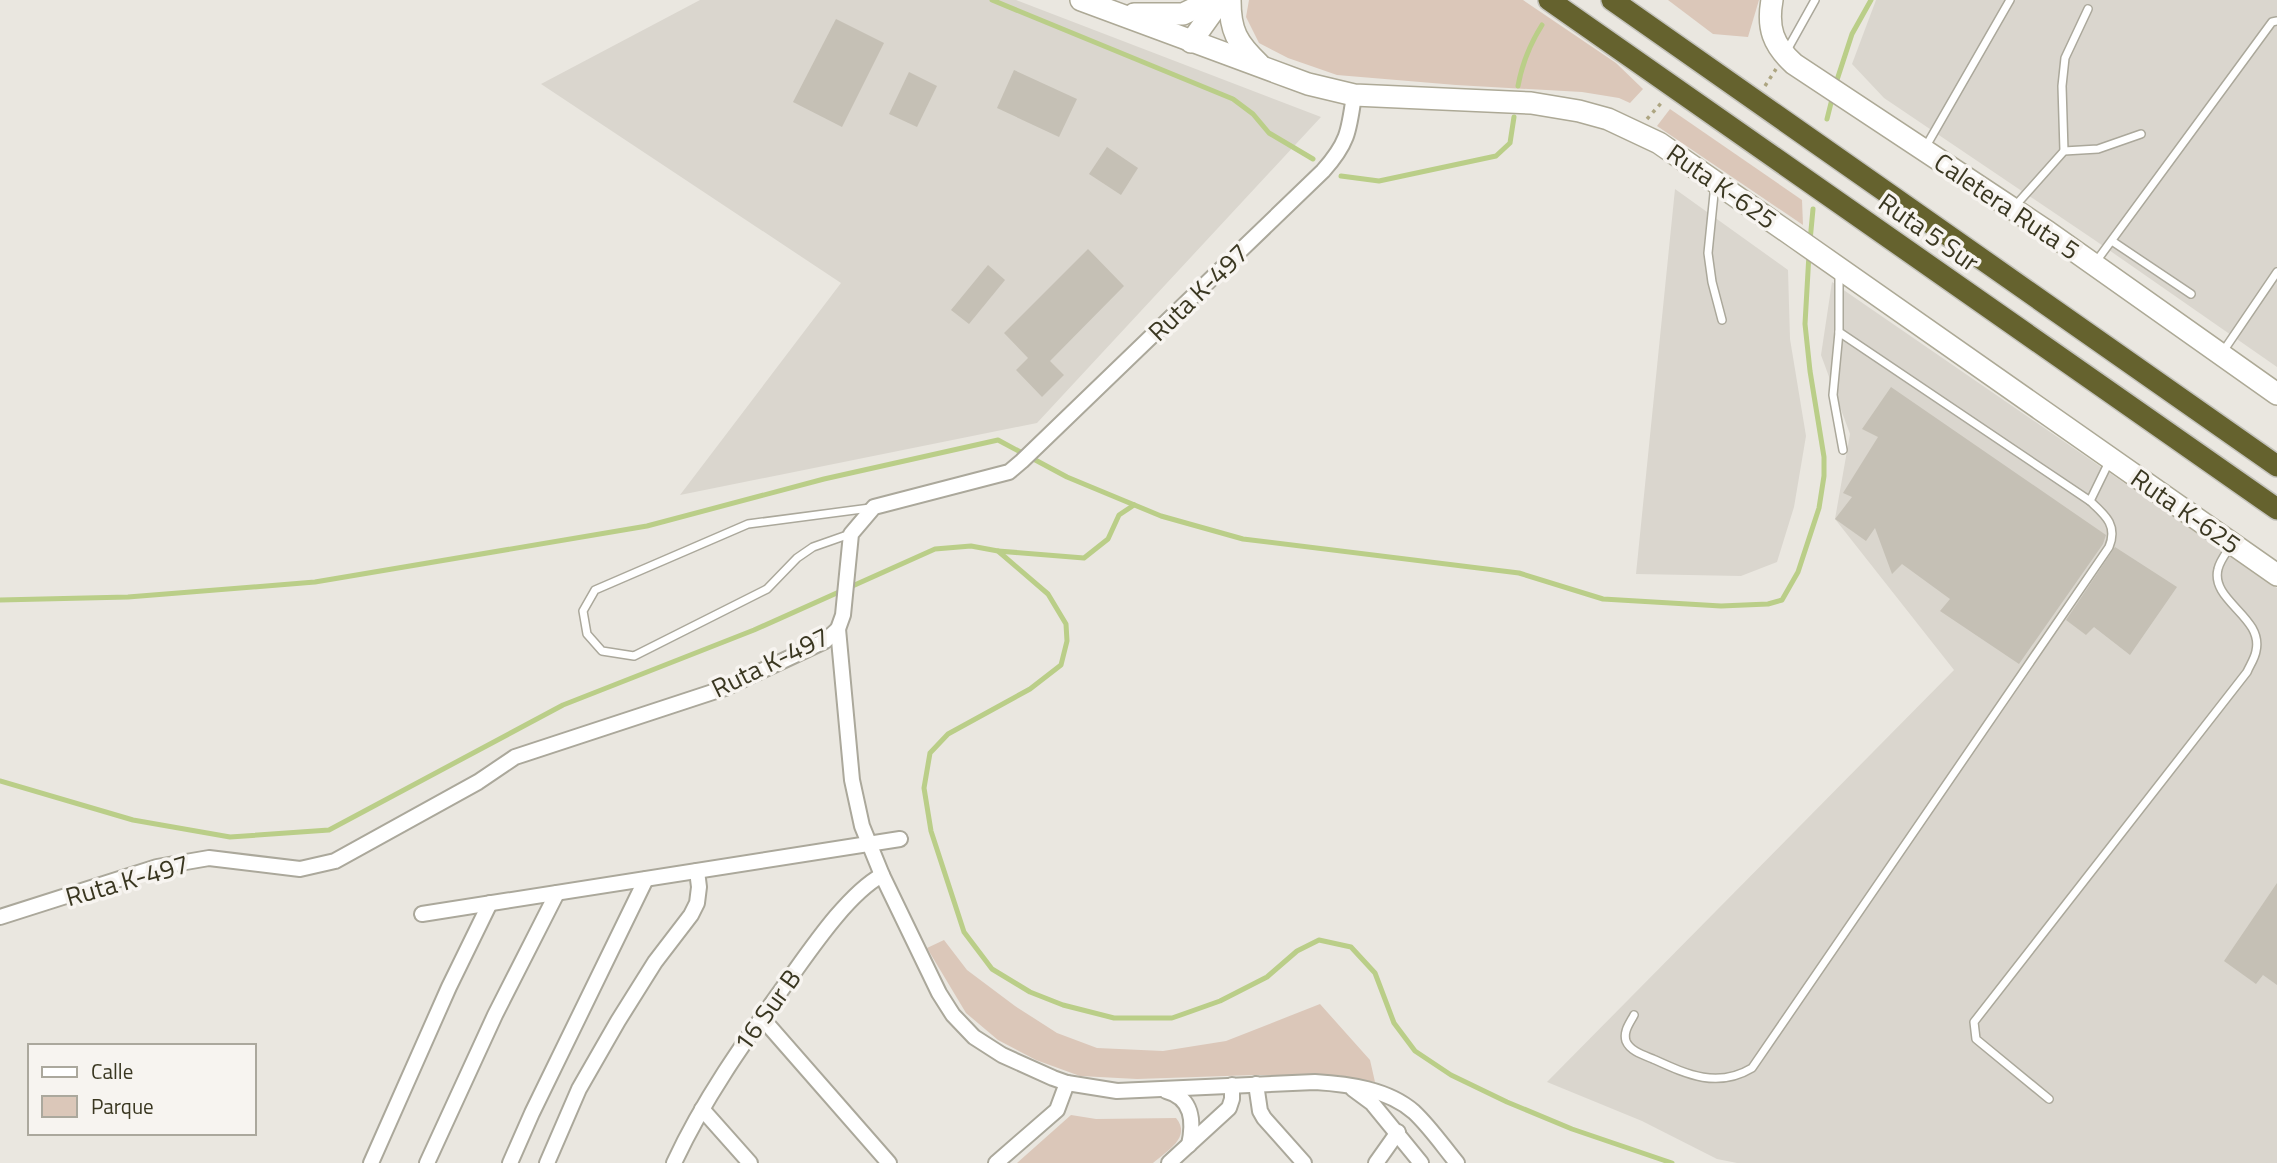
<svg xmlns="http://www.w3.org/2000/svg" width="2277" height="1163" font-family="'Titillium Web',sans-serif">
  <rect width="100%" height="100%" fill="#eae7e0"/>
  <g fill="#dad6ce">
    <path d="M 700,0 L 1016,0 L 1321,117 L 1037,423 L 680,495 L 841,283 L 541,84 Z"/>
    <path d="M 1876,0 L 2277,0 L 2277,367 L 2096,241 L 1884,98 L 1852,64 Z"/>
    <path d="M 1675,189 L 1788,270 L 1790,339 L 1806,436 L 1794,507 L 1777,562 L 1741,576 L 1636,574 Z"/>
    <path d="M 1832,282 L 2277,588 L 2277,1163 L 1737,1163 L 1717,1159 L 1642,1121 L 1547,1082 L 1954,670 L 1835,519 L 1850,434 L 1821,355 Z"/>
  </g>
  <g fill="#dbc7b9">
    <path d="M 1249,0 L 1523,0 L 1616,63 L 1643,89 L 1630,103 L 1619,98 L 1582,92 L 1456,85 L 1337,75 L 1288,58 L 1259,43 L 1246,17 Z"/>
    <path d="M 1668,0 L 1759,0 L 1748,37 L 1713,34 Z"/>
    <path d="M 1670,109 L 1802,200 L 1803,225 L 1657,126 Z"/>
    <path d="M 944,940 L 967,970 L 1015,1006 L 1057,1033 L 1097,1048 L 1163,1051 L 1226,1041 L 1320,1004 L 1370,1060 L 1375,1082 L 1336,1075 L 1255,1075 L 1137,1079 L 1080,1076 L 1036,1060 L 998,1040 L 966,1013 L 927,948 Z"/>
    <path d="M 1071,1115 L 1096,1119 L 1176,1118 C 1192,1137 1167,1151 1153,1163 L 1017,1163 Z"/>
  </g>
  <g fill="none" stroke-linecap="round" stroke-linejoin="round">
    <g stroke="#bace88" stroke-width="5">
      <path d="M 992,0 L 1233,99 L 1253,114 L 1269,133 L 1313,159"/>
      <path d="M 1518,86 C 1522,64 1530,44 1542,25"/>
      <path d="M 1835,86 L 1852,34 L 1871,0"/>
      <path d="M 1827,119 L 1833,95"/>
      <path d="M 1341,176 L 1379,181 L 1496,156 L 1510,143 L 1514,117"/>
      <path d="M 1810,241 L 1813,209"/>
      <path d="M 998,551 L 1084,558 L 1108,539 L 1119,515 L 1134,505"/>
      <path d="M 0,600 L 128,597 L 315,582 L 647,526 L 824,479 L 998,440 L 1067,477 L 1161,516 L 1243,539 L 1519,573 L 1603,599 L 1721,606 L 1768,604 L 1782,600 L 1798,572 L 1819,508 L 1824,476 L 1824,457 L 1810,371 L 1805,324 L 1809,254"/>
      <path d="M 0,781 L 133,820 L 230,837 L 329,830 L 563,705 L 754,630 L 935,549 L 971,546 L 998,551 L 1048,594 L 1066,624 L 1067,641 L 1061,665 L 1030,689 L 948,734 L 930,753 L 924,788 L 931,831 L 964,932 L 992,969 L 1030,992 L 1063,1005 L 1114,1018 L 1172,1018 L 1220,1001 L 1267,977 L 1297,951 L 1319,940 L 1351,947 L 1375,973 L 1394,1023 L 1415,1051 L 1451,1075 L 1507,1102 L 1572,1129 L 1672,1163"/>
    </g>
  </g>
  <g fill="#c5c0b5">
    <path d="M 836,19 L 884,43 L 842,127 L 793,102 Z"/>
    <path d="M 1014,70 L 1077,99 L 1059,137 L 997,108 Z"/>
    <path d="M 909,72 L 937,86 L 917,127 L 889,114 Z"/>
    <path d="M 1107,147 L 1138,168 L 1121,195 L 1089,174 Z"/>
    <path d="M 1088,249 L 1124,286 L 1050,361 L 1064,375 L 1042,397 L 1016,370 L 1028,358 L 1004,333 Z"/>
    <path d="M 988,265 L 1005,280 L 969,324 L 951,310 Z"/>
    <path d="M 1891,387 L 2106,535 L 2103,544 L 2019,664 L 1940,611 L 1950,599 L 1902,564 L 1892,574 L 1875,528 L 1866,541 L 1835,519 L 1852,497 L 1843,493 L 1878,437 L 1862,429 Z"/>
    <path d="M 2115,547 L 2177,587 L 2130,655 L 2094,627 L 2086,635 L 2066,620 Z"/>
    <path d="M 2277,883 L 2277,985 L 2263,975 L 2256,984 L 2224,961 Z"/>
  </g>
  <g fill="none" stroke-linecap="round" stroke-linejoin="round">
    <defs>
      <g id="service">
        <path d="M 1786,52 L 1815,0"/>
        <path d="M 1925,148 L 2010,0"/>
        <path d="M 2064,151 L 2062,86 L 2065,58 L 2088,9"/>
        <path d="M 1715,184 L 1708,253 L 1712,282 L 1722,320"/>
        <path d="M 2015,206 L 2064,151 L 2098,149 L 2141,134"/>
        <path d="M 2112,241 L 2191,294"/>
        <path d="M 2095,263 L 2272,22 L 2277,21"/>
        <path d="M 1839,273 L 1839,332 L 2090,501 L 2109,462"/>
        <path d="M 1839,332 L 1833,395 L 1843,450"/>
        <path d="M 2222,353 L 2277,272"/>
        <path d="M 850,534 L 813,547 L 797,558 L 767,589 L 634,656 L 602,651 L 587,634 L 583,611 L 595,590 L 748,524 L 870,508"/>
        <path d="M 1634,1015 C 1630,1023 1623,1031 1626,1041 C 1630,1051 1643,1055 1653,1059 C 1686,1074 1717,1089 1752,1068 L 2109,547 C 2118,525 2105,515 2090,501"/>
        <path d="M 2049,1099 L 1976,1039 L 1974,1022 L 2247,672 C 2250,665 2255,658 2256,651 C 2264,617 2210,601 2218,569 C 2220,560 2227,552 2232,544"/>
      </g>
      <g id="minor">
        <path d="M 838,629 L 852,780 L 862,826 L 882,875 L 939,993 L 953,1015 L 974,1037 L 1002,1055 L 1053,1078 L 1067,1083 L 1117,1091 L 1315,1082 C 1348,1084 1388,1089 1414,1112 C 1430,1127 1443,1146 1457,1163"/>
        <path d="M 422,914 L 900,839"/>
        <path d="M 0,917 L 157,867 L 209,858 L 300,869 L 335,861 L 478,782 L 515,757 L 725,688 L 825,641 L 838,629 L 843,615 L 851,534 L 874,507 L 1009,472 L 1022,461 L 1323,171 C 1348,143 1349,131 1354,95"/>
        <path d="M 762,1018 L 889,1163"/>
        <path d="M 1256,1084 L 1260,1111 L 1264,1118 L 1304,1163"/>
        <path d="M 1353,1089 L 1372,1103 L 1421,1163"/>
        <path d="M 1166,1091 C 1193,1098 1194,1122 1189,1145"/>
        <path d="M 702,1109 L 750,1163"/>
        <path d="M 371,1163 L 449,987 L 490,903"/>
        <path d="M 427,1163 L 495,1015 L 557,893"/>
        <path d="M 510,1163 L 532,1113 L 646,879"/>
        <path d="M 547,1163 L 579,1089 L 618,1021 L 655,962 L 691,915 L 697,903 L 699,887 L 697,871"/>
        <path d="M 674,1163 C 705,1096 748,1037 790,978 C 813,946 848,894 882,875"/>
        <path d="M 996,1163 L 1057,1110 L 1067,1083"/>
        <path d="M 1169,1163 L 1229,1108 L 1232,1099 L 1232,1085"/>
        <path d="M 1376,1163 L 1398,1132"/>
      </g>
      <g id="secondary">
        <path d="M 1081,0 L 1308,84 L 1354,95 L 1531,103 L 1579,111 L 1608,119 L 1659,143 L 1796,238 L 2277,575"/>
        <path d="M 1230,0 C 1230,31 1237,43 1259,64"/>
        <path d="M 1772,0 C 1767,28 1773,45 1794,64 L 2048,232 L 2277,394"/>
        <path d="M 1134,14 L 1183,14 L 1212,0"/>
        <path d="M 1191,42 L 1221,0"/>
      </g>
      <g id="motorway">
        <path d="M 1549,0 L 2277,509"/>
        <path d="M 1612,0 L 2277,466"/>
      </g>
    </defs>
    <use href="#service" stroke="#aba89b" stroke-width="10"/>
    <use href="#minor" stroke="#aba89b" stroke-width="18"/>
    <use href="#secondary" stroke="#ada996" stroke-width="24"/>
    <use href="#motorway" stroke="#c4c3bc" stroke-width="24"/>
    <g stroke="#ada581" stroke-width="3.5" stroke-dasharray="3.5 5" stroke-linecap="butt">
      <path d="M 1765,86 L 1776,69"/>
      <path d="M 1647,119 L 1663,101"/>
    </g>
    <use href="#service" stroke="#fff" stroke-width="7"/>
    <use href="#minor" stroke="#fff" stroke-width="14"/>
    <use href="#secondary" stroke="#fff" stroke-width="21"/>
    <use href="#motorway" stroke="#65622e" stroke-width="21"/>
  </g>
  <g text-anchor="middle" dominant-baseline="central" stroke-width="7" stroke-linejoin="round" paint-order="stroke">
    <g font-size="26" fill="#3a3721" stroke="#f7f4f0">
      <text transform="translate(1722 186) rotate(35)">Ruta K-625</text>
      <text transform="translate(2007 206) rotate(34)">Caletera Ruta 5</text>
      <text transform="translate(1929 232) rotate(35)">Ruta 5 Sur</text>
      <text transform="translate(1198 292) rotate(-44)">Ruta K-497</text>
      <text transform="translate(2186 511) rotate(35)">Ruta K-625</text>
      <text transform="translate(770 662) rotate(-26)">Ruta K-497</text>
      <text transform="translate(127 880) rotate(-16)">Ruta K-497</text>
      <text transform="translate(767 1010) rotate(-54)">16 Sur B</text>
    </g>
  </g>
  <rect x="28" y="1044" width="228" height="91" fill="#f7f4f0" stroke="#aba89d" stroke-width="2"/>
  <rect x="42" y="1067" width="35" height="10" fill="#ffffff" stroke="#aba89d" stroke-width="2"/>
  <text x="91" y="1079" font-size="21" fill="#3a3721">Calle</text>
  <rect x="42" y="1096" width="35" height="21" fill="#dbc7b9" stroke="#aba89d" stroke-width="2"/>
  <text x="91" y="1114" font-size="21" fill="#3a3721">Parque</text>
</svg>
